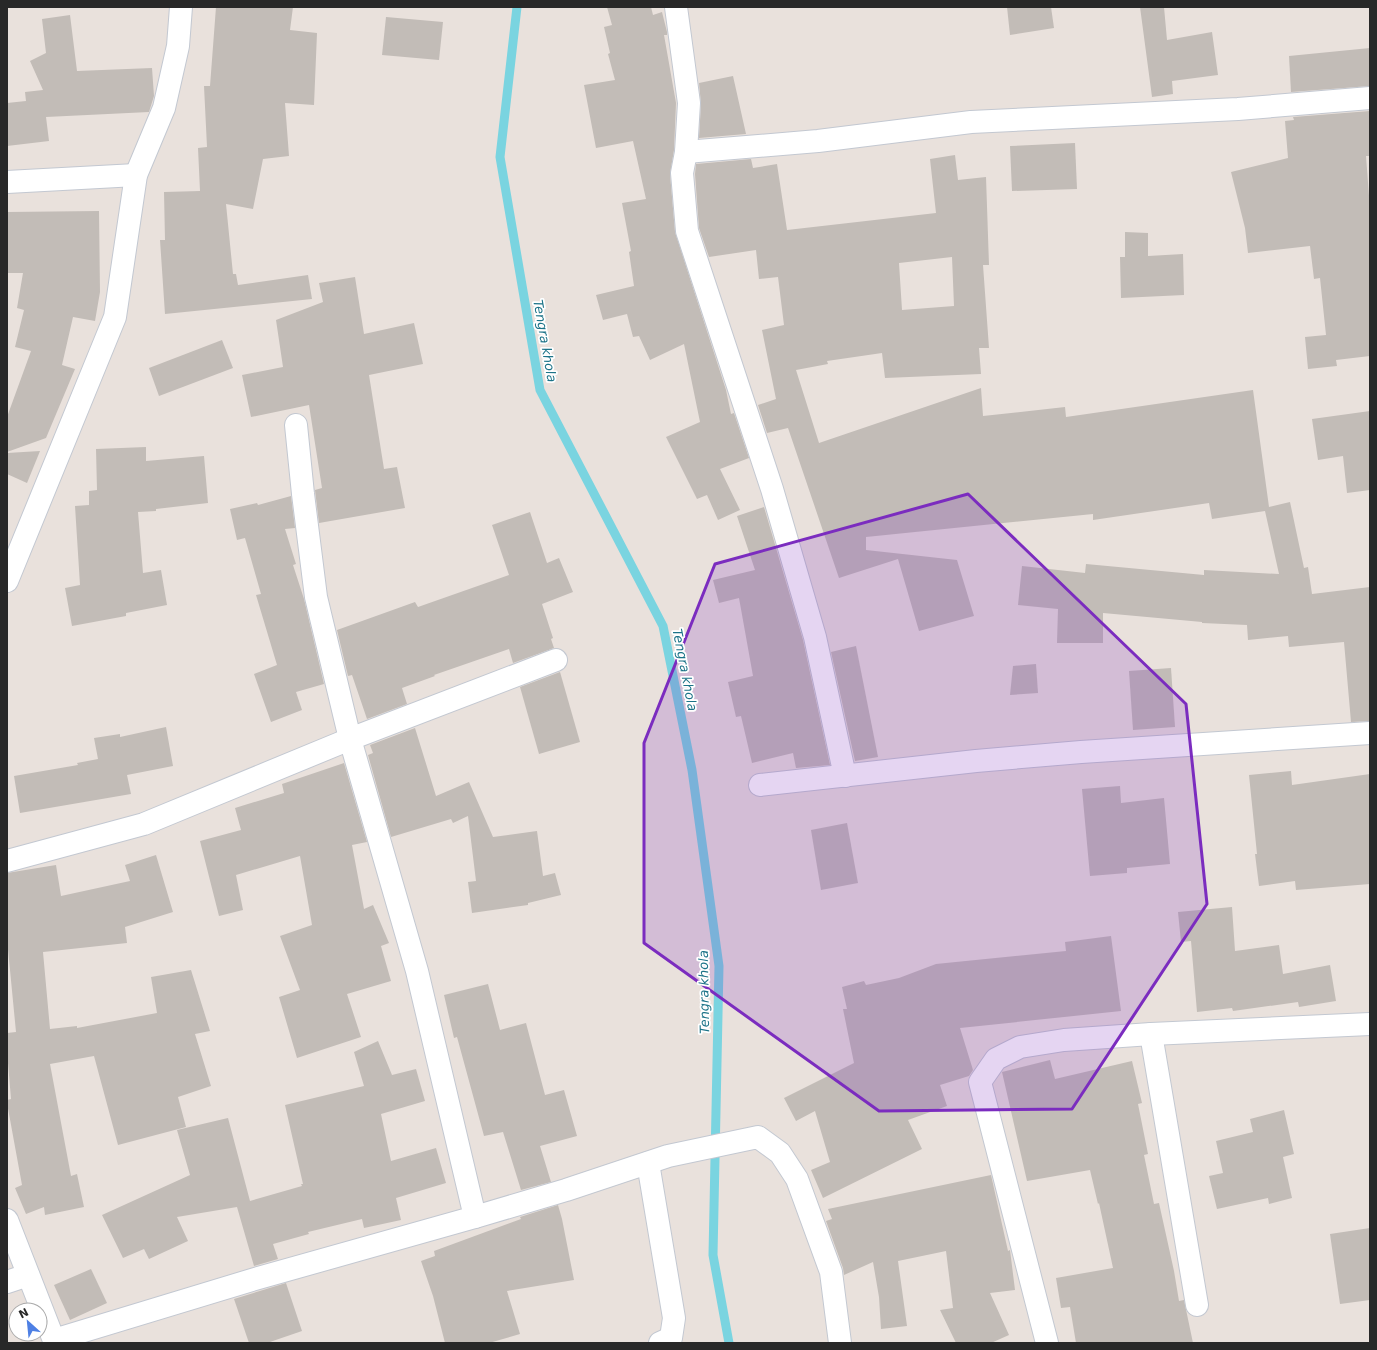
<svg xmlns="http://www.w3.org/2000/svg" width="1377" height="1350" font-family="'DejaVu Sans',sans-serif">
  <rect width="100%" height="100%" fill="#e9e1dc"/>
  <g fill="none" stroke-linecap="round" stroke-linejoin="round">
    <path stroke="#7ad4e0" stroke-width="9" d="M 517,7 L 500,157 L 540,390 L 663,626 L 692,770 L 719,966 L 713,1255 L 729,1343"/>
  </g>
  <g fill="#c2bcb7" fill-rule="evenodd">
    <path d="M 216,7 L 293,7 L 290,30 L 317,33 L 314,105 L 285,103 L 289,156 L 263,159 L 253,209 L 226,204 L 233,274 L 236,274 L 238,285 L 308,275 L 312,299 L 165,314 L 160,240 L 165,240 L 164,192 L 200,191 L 198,148 L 207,147 L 204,86 L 210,86 Z"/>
    <path d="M 607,7 L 651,7 L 653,15 L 662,12 L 667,32 L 667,35 L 664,35 L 676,103 L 674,150 L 670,174 L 675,232 L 726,390 L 731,414 L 734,413 L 749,458 L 720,469 L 740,510 L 718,520 L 707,495 L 697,499 L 666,437 L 700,422 L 684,344 L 650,360 L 639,336 L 633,337 L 627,314 L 603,320 L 596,295 L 634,286 L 629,252 L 631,251 L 622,203 L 646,199 L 633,141 L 596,148 L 584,85 L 615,80 L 608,54 L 610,53 L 604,27 L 612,25 Z"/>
    <path d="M 1007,7 L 1051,7 L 1054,28 L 1010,35 Z"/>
    <path d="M 1140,7 L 1164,7 L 1167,40 L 1212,32 L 1218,75 L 1172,81 L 1173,94 L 1152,97 Z"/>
    <path d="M 70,15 L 77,71 L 152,68 L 154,96 L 149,112 L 46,117 L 49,141 L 7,146 L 7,103 L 26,101 L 25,92 L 43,90 L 30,61 L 46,53 L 42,19 Z"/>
    <path d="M 386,17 L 443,22 L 439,60 L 382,55 Z"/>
    <path d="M 1370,48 L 1370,86 L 1291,92 L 1289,56 Z"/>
    <path d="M 733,76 L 746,134 L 699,138 L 701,104 L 699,83 Z"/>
    <path d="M 1370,111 L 1370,156 L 1366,156 L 1370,209 L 1370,356 L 1336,360 L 1337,366 L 1308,369 L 1305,337 L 1326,335 L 1320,278 L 1314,279 L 1310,246 L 1248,253 L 1245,228 L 1231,172 L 1288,158 L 1285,121 L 1294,120 L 1293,117 Z"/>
    <path d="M 1075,143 L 1077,189 L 1012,191 L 1010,146 Z"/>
    <path d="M 955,155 L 958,180 L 986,177 L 989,265 L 983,265 L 989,348 L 979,348 L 981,374 L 885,378 L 882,353 L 827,361 L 828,364 L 796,370 L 819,443 L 981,388 L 983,416 L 1065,407 L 1066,417 L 1253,390 L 1269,507 L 1290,502 L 1304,568 L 1308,567 L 1312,594 L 1370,587 L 1370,721 L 1351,722 L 1344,642 L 1289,647 L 1288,636 L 1248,640 L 1247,625 L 1202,623 L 1202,622 L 1103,613 L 1103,643 L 1057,643 L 1058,609 L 1018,605 L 1022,566 L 1085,573 L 1086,564 L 1204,575 L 1204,570 L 1279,574 L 1265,511 L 1212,519 L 1209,503 L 1093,520 L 1093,514 L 866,537 L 866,550 L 957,560 L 974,616 L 919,631 L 898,559 L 839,578 L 788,428 L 767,433 L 768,436 L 758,405 L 776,399 L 762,330 L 784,325 L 778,277 L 759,279 L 756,250 L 709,257 L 699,228 L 695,174 L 696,164 L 751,159 L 753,168 L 777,164 L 787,230 L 936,213 L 930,159 ZM 952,257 L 954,306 L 902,310 L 899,263 Z"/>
    <path d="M 99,211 L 100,292 L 95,321 L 73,317 L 62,365 L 75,369 L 46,438 L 7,452 L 7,417 L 31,351 L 15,347 L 24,310 L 17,308 L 23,273 L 7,273 L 7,212 Z"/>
    <path d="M 1125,232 L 1148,233 L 1148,256 L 1183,254 L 1184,295 L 1121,298 L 1120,257 L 1125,257 Z"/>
    <path d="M 355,277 L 364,334 L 414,323 L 423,364 L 369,375 L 384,469 L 397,467 L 405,508 L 319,523 L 315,490 L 322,488 L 309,405 L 251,417 L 242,375 L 283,367 L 276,320 L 323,302 L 319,283 Z"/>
    <path d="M 222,340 L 233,368 L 159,396 L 149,368 Z"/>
    <path d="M 1370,411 L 1370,490 L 1347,493 L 1343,456 L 1318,460 L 1312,419 Z"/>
    <path d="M 146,447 L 146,461 L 204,456 L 208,503 L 156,509 L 156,511 L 138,512 L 143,573 L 161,570 L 167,605 L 126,613 L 126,616 L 72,626 L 65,588 L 80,585 L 75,506 L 89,505 L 89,491 L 97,490 L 96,449 Z"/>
    <path d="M 40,451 L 27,483 L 7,474 L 7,453 Z"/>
    <path d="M 291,496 L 295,528 L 285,529 L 296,564 L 293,565 L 304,599 L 324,684 L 296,692 L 302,710 L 271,722 L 254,674 L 277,665 L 256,595 L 261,594 L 245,538 L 237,540 L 230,509 L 257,503 L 258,505 Z"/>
    <path d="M 764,507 L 803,640 L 830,765 L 796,768 L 793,753 L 752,763 L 741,716 L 736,717 L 728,682 L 753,676 L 739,598 L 719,603 L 713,580 L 755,570 L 737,516 Z"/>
    <path d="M 530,512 L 547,563 L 559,558 L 573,592 L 542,604 L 553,638 L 551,639 L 554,648 L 513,663 L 509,649 L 434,675 L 435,676 L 402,688 L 407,704 L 367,719 L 352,675 L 348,676 L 337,630 L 415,602 L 418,607 L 509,575 L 492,525 Z"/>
    <path d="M 856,646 L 878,757 L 855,761 L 831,652 Z"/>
    <path d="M 1036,664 L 1038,693 L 1010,695 L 1013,666 Z"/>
    <path d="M 1171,668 L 1175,727 L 1133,730 L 1129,671 Z"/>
    <path d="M 560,672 L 580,742 L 539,754 L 520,687 Z"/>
    <path d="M 166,727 L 173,766 L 127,775 L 131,794 L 20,813 L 14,776 L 78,765 L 77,763 L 98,759 L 94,738 L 120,734 L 120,737 Z"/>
    <path d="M 415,728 L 436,796 L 469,782 L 493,837 L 537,831 L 543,876 L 555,873 L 561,895 L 528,903 L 528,905 L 472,913 L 468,882 L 476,881 L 468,816 L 453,823 L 451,819 L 391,837 L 368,755 L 373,753 L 370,745 Z"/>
    <path d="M 344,763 L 367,842 L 352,845 L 364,909 L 373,905 L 389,943 L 381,946 L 391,981 L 347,994 L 361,1037 L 297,1058 L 279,997 L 300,990 L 280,936 L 312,925 L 300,856 L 236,875 L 243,910 L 219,916 L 200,841 L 241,830 L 235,808 L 284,793 L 282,784 Z"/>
    <path d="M 1291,771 L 1292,785 L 1370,774 L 1370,884 L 1296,890 L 1295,881 L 1259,886 L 1255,854 L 1257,854 L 1249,775 Z"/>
    <path d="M 1120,786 L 1121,803 L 1164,798 L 1170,864 L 1127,868 L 1127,873 L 1090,876 L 1082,789 Z"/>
    <path d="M 847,823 L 858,883 L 821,890 L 811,830 Z"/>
    <path d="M 156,855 L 173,912 L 125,927 L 127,943 L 43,952 L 50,1029 L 77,1026 L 77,1028 L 157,1013 L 151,977 L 191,970 L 210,1031 L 195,1034 L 211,1086 L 178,1097 L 186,1127 L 118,1145 L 94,1056 L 50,1064 L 71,1176 L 77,1174 L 84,1207 L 45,1215 L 44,1207 L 26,1214 L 15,1188 L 22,1185 L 7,1103 L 7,1100 L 11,1099 L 7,1051 L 7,1033 L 16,1032 L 7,939 L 7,873 L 56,865 L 61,896 L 130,881 L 125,865 Z"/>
    <path d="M 1232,907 L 1235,951 L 1279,945 L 1283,974 L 1330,965 L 1336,1001 L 1299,1007 L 1298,1002 L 1233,1011 L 1232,1008 L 1197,1012 L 1191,941 L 1181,942 L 1178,912 Z"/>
    <path d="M 1111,936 L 1121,1011 L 960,1028 L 973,1070 L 969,1076 L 940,1085 L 947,1106 L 908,1120 L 922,1149 L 823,1198 L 811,1170 L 830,1162 L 815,1111 L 796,1121 L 784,1098 L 854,1063 L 843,1009 L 847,1009 L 842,987 L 864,981 L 866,985 L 899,978 L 936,964 L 1066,951 L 1065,942 Z"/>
    <path d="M 488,984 L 500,1030 L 526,1023 L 545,1095 L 564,1090 L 577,1136 L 540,1146 L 551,1182 L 521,1190 L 503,1132 L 484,1136 L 457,1037 L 454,1038 L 444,995 Z"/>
    <path d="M 378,1041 L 392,1075 L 416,1069 L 425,1101 L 381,1114 L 391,1161 L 436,1148 L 446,1183 L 396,1198 L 401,1220 L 364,1228 L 362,1219 L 308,1232 L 309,1234 L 273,1244 L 278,1259 L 254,1266 L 237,1207 L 177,1217 L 188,1241 L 149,1259 L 144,1249 L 123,1258 L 102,1215 L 190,1175 L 177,1130 L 228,1118 L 250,1201 L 302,1186 L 301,1184 L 303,1184 L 285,1105 L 364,1086 L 354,1052 Z"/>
    <path d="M 1050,1060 L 1055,1079 L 1132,1061 L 1142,1103 L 1138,1104 L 1148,1154 L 1144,1155 L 1154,1204 L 1159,1203 L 1174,1271 L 1179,1301 L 1184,1300 L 1193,1343 L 1076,1343 L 1070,1307 L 1061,1308 L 1056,1278 L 1113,1268 L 1099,1203 L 1098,1204 L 1090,1170 L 1027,1181 L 1002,1072 Z"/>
    <path d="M 1284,1110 L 1294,1154 L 1283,1157 L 1292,1198 L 1269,1204 L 1268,1198 L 1217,1209 L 1209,1176 L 1223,1173 L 1216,1141 L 1253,1132 L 1250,1119 Z"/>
    <path d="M 991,1175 L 1008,1251 L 1010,1250 L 1015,1290 L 990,1293 L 1009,1335 L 991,1343 L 956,1343 L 940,1310 L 953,1308 L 946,1251 L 898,1261 L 907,1326 L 881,1329 L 879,1297 L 873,1262 L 844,1275 L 843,1268 L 826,1221 L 832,1219 L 828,1209 Z"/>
    <path d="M 558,1205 L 562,1219 L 574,1280 L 507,1291 L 520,1334 L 489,1343 L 445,1343 L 433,1296 L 421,1261 L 435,1256 L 434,1251 L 521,1219 L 520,1217 Z"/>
    <path d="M 1370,1228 L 1370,1300 L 1340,1304 L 1330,1234 Z"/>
    <path d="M 91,1269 L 107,1303 L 70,1320 L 54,1285 Z"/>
    <path d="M 286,1283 L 302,1331 L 267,1343 L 249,1343 L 234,1299 Z"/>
  </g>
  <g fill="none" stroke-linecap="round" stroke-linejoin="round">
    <defs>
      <g id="minor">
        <path d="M 676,7 L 689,103 L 686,152 L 682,173 L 687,231 L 772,489 L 815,637 L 845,776"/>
        <path d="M 686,152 L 818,141 L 971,122 L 1238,109 L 1370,98"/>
        <path d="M 7,182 L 136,175"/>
        <path d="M 7,581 L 115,317 L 136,175 L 164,108 L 178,46 L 181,7"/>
        <path d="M 760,785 L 976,761 L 1081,752 L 1370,733"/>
        <path d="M 7,861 L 144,824 L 350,739 L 556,660"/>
        <path d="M 1151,1034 L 1197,1305"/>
        <path d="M 648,1163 L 674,1318 L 671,1338 L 660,1343"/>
        <path d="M 475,1217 L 566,1190 L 668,1156 L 758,1137 L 780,1153 L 797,1179 L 831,1272 L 840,1343"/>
        <path d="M 7,1220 L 55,1343"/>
        <path d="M 7,1282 L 28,1275"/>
        <path d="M 54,1340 L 255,1279 L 475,1217 L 417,971 L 350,739 L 316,597 L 303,494 L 296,425"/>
        <path d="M 1047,1343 L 980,1082 L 996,1059 L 1020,1047 L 1064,1040 L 1151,1034 L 1370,1024"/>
      </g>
    </defs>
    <use href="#minor" stroke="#c3c8d1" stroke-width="24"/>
    <use href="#minor" stroke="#fff" stroke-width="22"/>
  </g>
  <path fill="#7b2cbf" fill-opacity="0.2" stroke="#7b2cbf" stroke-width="3" stroke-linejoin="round" d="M 968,494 L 1186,704 L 1207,904 L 1072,1109 L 879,1111 L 644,943 L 644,743 L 715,564 Z"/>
  <g text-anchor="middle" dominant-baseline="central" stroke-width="3.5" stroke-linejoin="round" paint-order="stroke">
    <g font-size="13" font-style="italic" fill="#1c7388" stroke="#fff">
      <text transform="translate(545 341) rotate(80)">Tengra khola</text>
      <text transform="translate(685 670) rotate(79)">Tengra khola</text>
      <text transform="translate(704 992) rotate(-91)">Tengra khola</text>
    </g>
  </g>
  <rect width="1377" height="1350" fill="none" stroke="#282828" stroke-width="16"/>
  <g transform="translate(28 1322) rotate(333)"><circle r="19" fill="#ffffff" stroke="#a9a9a9"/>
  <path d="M0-3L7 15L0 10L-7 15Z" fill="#4e80e4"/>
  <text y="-6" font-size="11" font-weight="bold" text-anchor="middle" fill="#282828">N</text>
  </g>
</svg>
